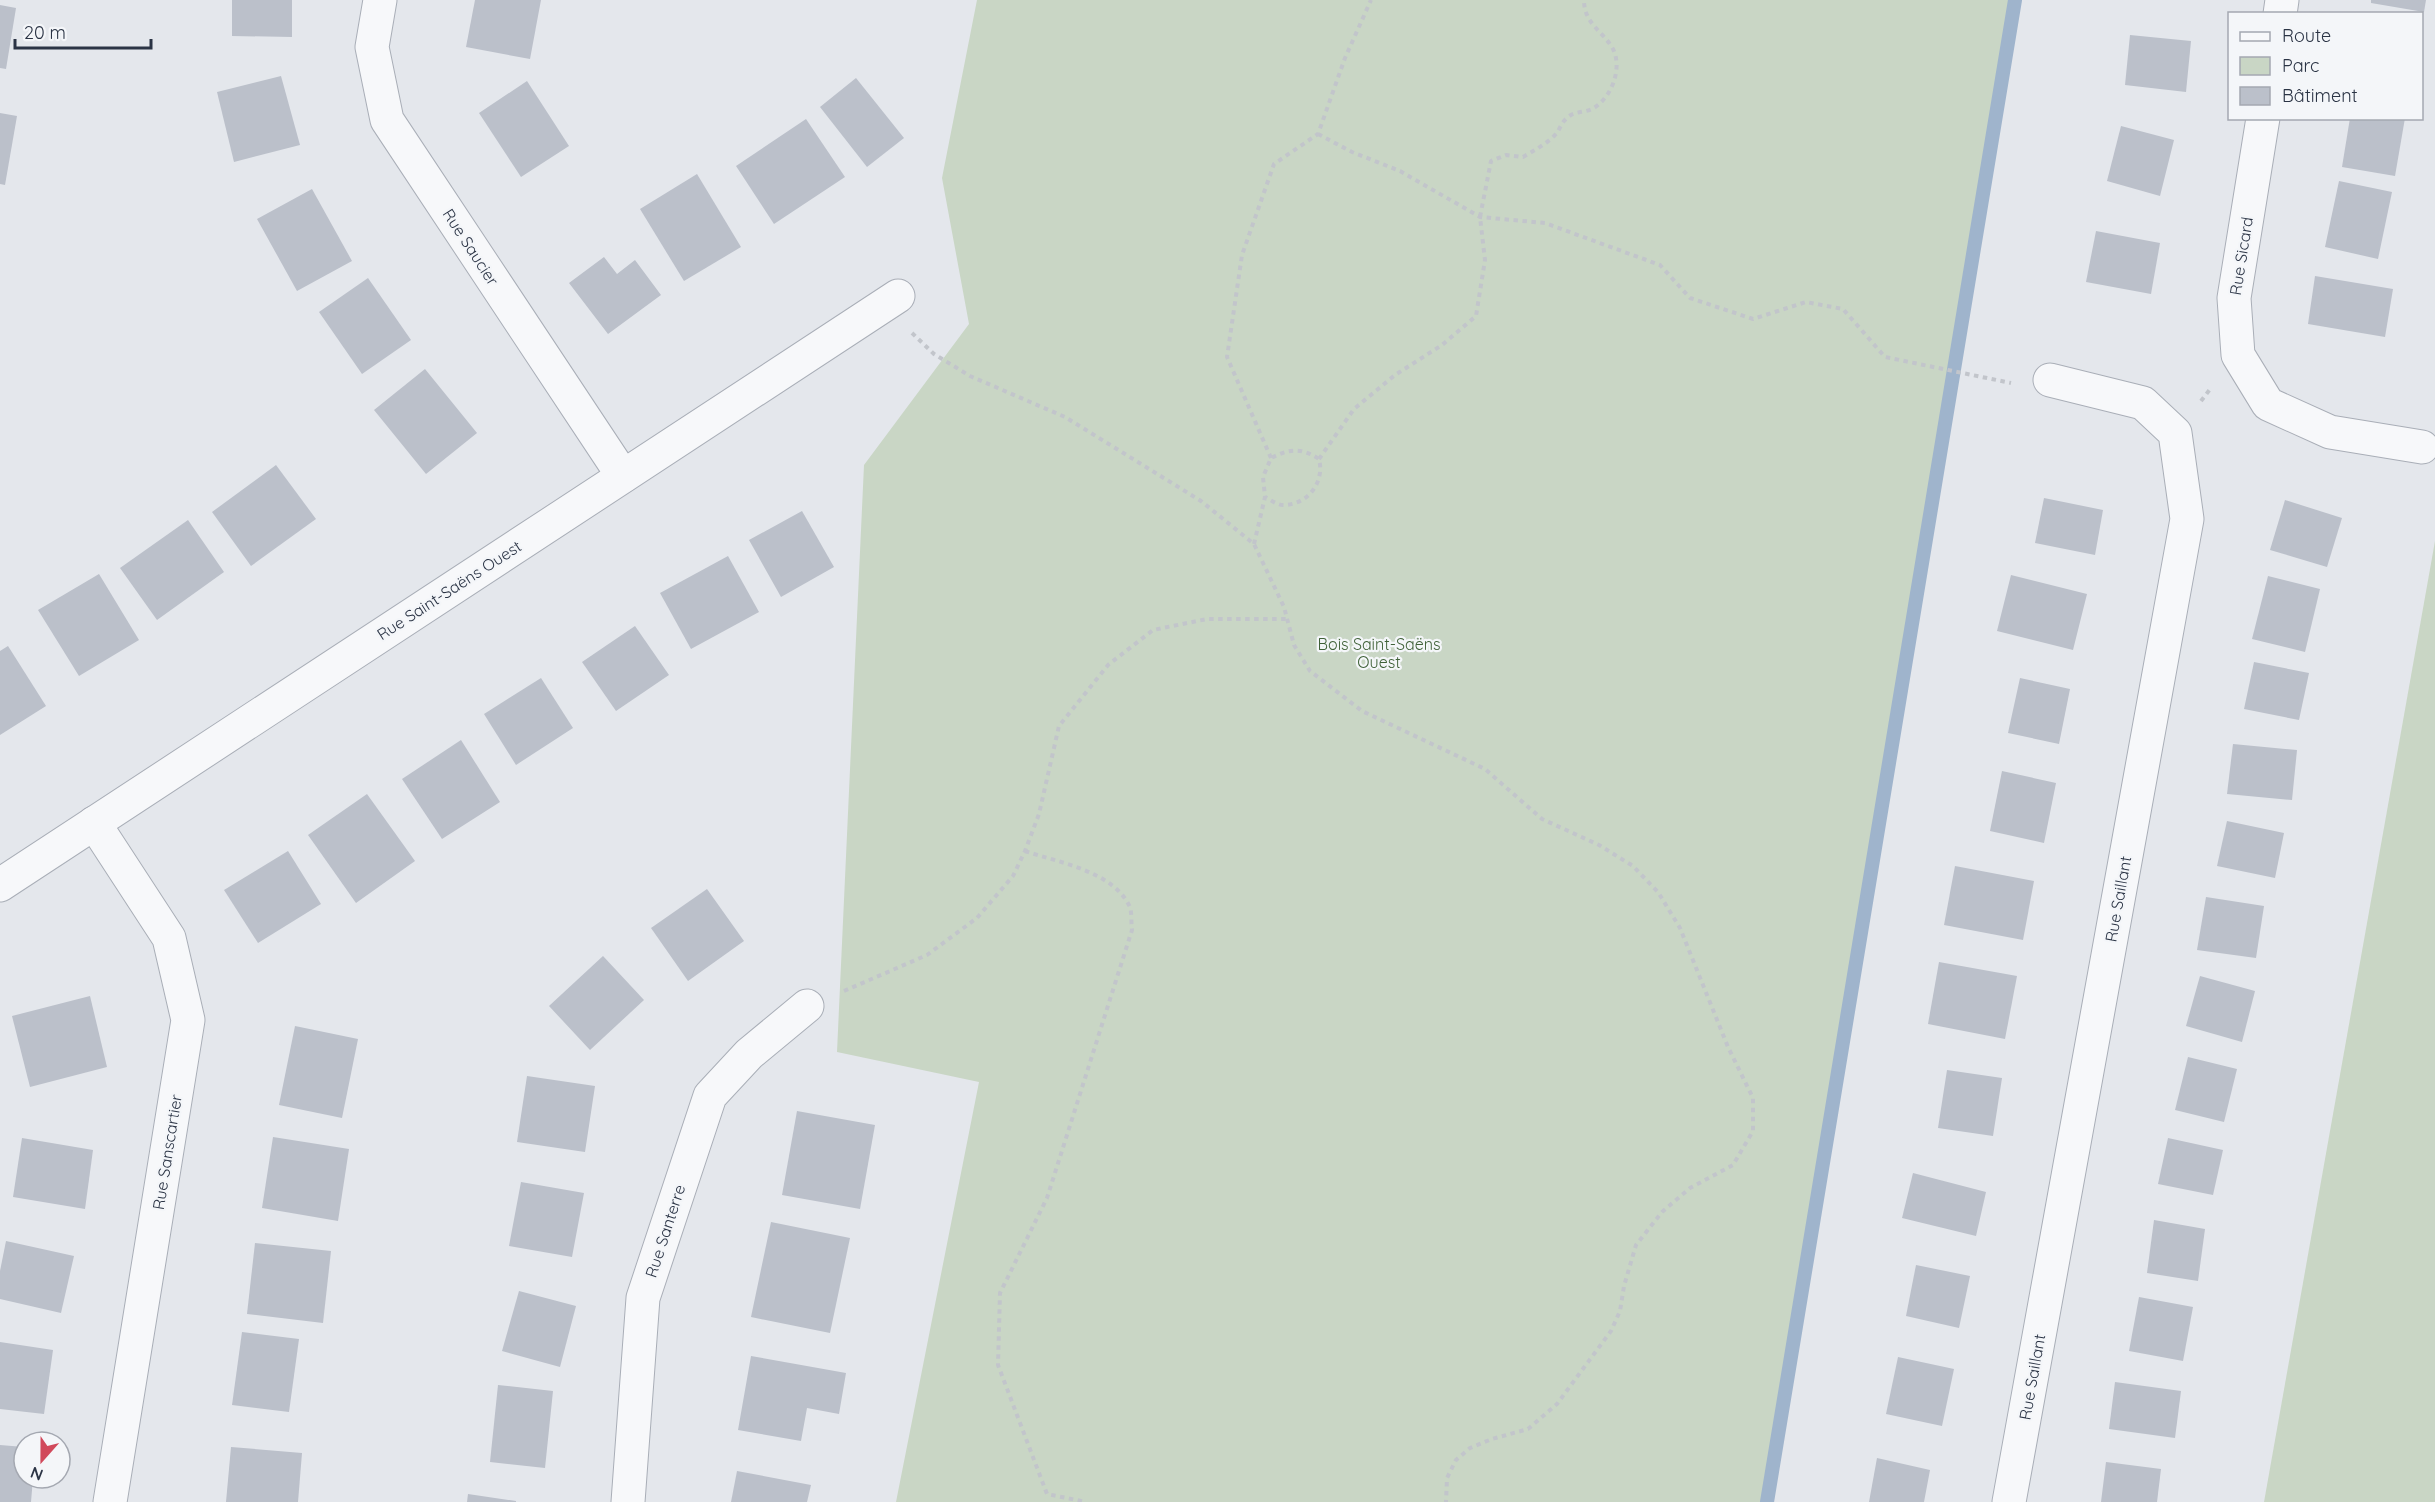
<svg xmlns="http://www.w3.org/2000/svg" width="2435" height="1502" font-family="Quicksand,sans-serif">
  <rect width="100%" height="100%" fill="#e4e7ec"/>
  <g fill="#c9d6c5">
    <path d="M 977,0 L 2011,0 L 1967,320 L 1767,1502 L 896,1502 L 979,1082 L 837,1052 L 864,465 L 969,324 L 942,178 Z"/>
    <path d="M 2435,541 L 2435,1502 L 2264,1502 Z"/>
  </g>
  <g fill="none" stroke-linecap="round" stroke-linejoin="round">
    <path stroke="#9fb4cc" stroke-width="14" d="M 1767,1502 L 2015,0"/>
  </g>
  <g fill="#bbc0ca">
    <path d="M 232,0 L 292,0 L 292,37 L 232,36 Z"/>
    <path d="M 475,0 L 541,0 L 530,59 L 466,47 Z"/>
    <path d="M 2371,0 L 2426,0 L 2424,12 L 2371,3 Z"/>
    <path d="M 0,5 L 16,8 L 6,69 L 0,68 Z"/>
    <path d="M 2130,35 L 2191,41 L 2186,92 L 2125,85 Z"/>
    <path d="M 281,76 L 300,145 L 234,162 L 217,92 Z"/>
    <path d="M 856,78 L 904,138 L 867,167 L 820,107 Z"/>
    <path d="M 527,81 L 569,146 L 521,177 L 479,113 Z"/>
    <path d="M 0,113 L 17,116 L 5,185 L 0,184 Z"/>
    <path d="M 2350,118 L 2405,118 L 2395,176 L 2342,167 Z"/>
    <path d="M 806,119 L 845,177 L 774,224 L 736,166 Z"/>
    <path d="M 2121,126 L 2174,140 L 2160,196 L 2107,181 Z"/>
    <path d="M 697,174 L 741,247 L 684,281 L 640,209 Z"/>
    <path d="M 2339,181 L 2392,192 L 2378,259 L 2325,247 Z"/>
    <path d="M 312,189 L 352,261 L 297,291 L 257,219 Z"/>
    <path d="M 2096,231 L 2160,243 L 2151,294 L 2086,282 Z"/>
    <path d="M 604,257 L 617,274 L 635,260 L 661,295 L 608,334 L 569,283 Z"/>
    <path d="M 2315,276 L 2393,289 L 2385,337 L 2308,324 Z"/>
    <path d="M 368,278 L 411,340 L 362,374 L 319,312 Z"/>
    <path d="M 425,369 L 477,433 L 426,474 L 374,410 Z"/>
    <path d="M 276,465 L 316,519 L 251,566 L 212,512 Z"/>
    <path d="M 2044,498 L 2103,510 L 2095,555 L 2035,543 Z"/>
    <path d="M 2285,500 L 2342,518 L 2327,567 L 2270,550 Z"/>
    <path d="M 802,511 L 834,567 L 781,597 L 749,540 Z"/>
    <path d="M 188,520 L 224,572 L 157,620 L 120,568 Z"/>
    <path d="M 728,556 L 759,612 L 691,649 L 660,593 Z"/>
    <path d="M 99,574 L 139,640 L 79,676 L 38,610 Z"/>
    <path d="M 2011,575 L 2087,594 L 2073,650 L 1997,631 Z"/>
    <path d="M 2268,576 L 2320,589 L 2305,652 L 2252,639 Z"/>
    <path d="M 635,626 L 669,675 L 616,711 L 582,662 Z"/>
    <path d="M 8,646 L 46,706 L 0,735 L 0,651 Z"/>
    <path d="M 2254,662 L 2309,673 L 2299,720 L 2244,709 Z"/>
    <path d="M 541,678 L 573,728 L 516,765 L 484,714 Z"/>
    <path d="M 2020,678 L 2070,689 L 2059,744 L 2008,733 Z"/>
    <path d="M 461,740 L 500,802 L 442,839 L 402,779 Z"/>
    <path d="M 2233,744 L 2297,750 L 2292,800 L 2227,794 Z"/>
    <path d="M 2002,771 L 2056,783 L 2044,843 L 1990,831 Z"/>
    <path d="M 367,794 L 415,861 L 356,903 L 308,835 Z"/>
    <path d="M 2227,821 L 2284,833 L 2275,878 L 2217,866 Z"/>
    <path d="M 288,851 L 321,904 L 258,943 L 224,890 Z"/>
    <path d="M 1955,866 L 2034,881 L 2023,940 L 1944,925 Z"/>
    <path d="M 707,889 L 744,941 L 688,981 L 651,928 Z"/>
    <path d="M 2206,897 L 2264,906 L 2256,958 L 2197,950 Z"/>
    <path d="M 603,956 L 644,1000 L 590,1050 L 549,1006 Z"/>
    <path d="M 1939,962 L 2017,976 L 2005,1039 L 1928,1024 Z"/>
    <path d="M 2200,976 L 2255,991 L 2242,1042 L 2186,1026 Z"/>
    <path d="M 90,996 L 107,1067 L 30,1087 L 12,1016 Z"/>
    <path d="M 295,1026 L 358,1039 L 342,1118 L 279,1105 Z"/>
    <path d="M 2188,1057 L 2237,1069 L 2224,1122 L 2175,1110 Z"/>
    <path d="M 1947,1070 L 2002,1078 L 1993,1136 L 1938,1128 Z"/>
    <path d="M 527,1076 L 595,1086 L 585,1152 L 517,1142 Z"/>
    <path d="M 797,1111 L 875,1125 L 860,1209 L 782,1195 Z"/>
    <path d="M 273,1137 L 349,1149 L 338,1221 L 262,1208 Z"/>
    <path d="M 22,1138 L 93,1150 L 85,1209 L 13,1197 Z"/>
    <path d="M 2168,1138 L 2223,1150 L 2213,1195 L 2158,1184 Z"/>
    <path d="M 1913,1173 L 1986,1192 L 1976,1236 L 1902,1218 Z"/>
    <path d="M 521,1182 L 584,1193 L 572,1257 L 509,1246 Z"/>
    <path d="M 2154,1220 L 2205,1229 L 2198,1281 L 2147,1273 Z"/>
    <path d="M 771,1222 L 850,1238 L 830,1333 L 751,1317 Z"/>
    <path d="M 6,1241 L 74,1256 L 61,1313 L 0,1299 L 0,1271 Z"/>
    <path d="M 255,1243 L 331,1251 L 323,1323 L 247,1314 Z"/>
    <path d="M 1916,1265 L 1970,1276 L 1959,1328 L 1906,1316 Z"/>
    <path d="M 519,1291 L 576,1306 L 560,1367 L 502,1351 Z"/>
    <path d="M 2139,1297 L 2193,1307 L 2183,1361 L 2129,1351 Z"/>
    <path d="M 242,1332 L 299,1339 L 289,1412 L 232,1405 Z"/>
    <path d="M 0,1342 L 53,1350 L 44,1414 L 0,1409 Z"/>
    <path d="M 751,1356 L 846,1373 L 839,1414 L 807,1408 L 801,1441 L 738,1430 Z"/>
    <path d="M 1898,1357 L 1954,1369 L 1942,1426 L 1886,1414 Z"/>
    <path d="M 2115,1382 L 2181,1391 L 2175,1438 L 2109,1429 Z"/>
    <path d="M 498,1385 L 553,1391 L 545,1468 L 490,1462 Z"/>
    <path d="M 0,1445 L 24,1447 L 24,1478 L 33,1478 L 31,1502 L 0,1502 Z"/>
    <path d="M 231,1447 L 302,1453 L 298,1502 L 226,1502 Z"/>
    <path d="M 1877,1458 L 1930,1470 L 1924,1502 L 1869,1502 Z"/>
    <path d="M 2106,1462 L 2161,1469 L 2157,1502 L 2101,1502 Z"/>
    <path d="M 737,1471 L 811,1485 L 807,1502 L 731,1502 Z"/>
    <path d="M 468,1494 L 516,1501 L 516,1502 L 467,1502 Z"/>
  </g>
  <g fill="none" stroke-linecap="round" stroke-linejoin="round">
    <defs>
      <g id="minor">
        <path d="M 380,0 L 372,47 L 387,120 L 623,476"/>
        <path d="M 2280,14 L 2282,0"/>
        <path d="M 2263,118 L 2234,298 L 2238,355 L 2268,404 L 2330,432 L 2422,447"/>
        <path d="M 94,823 L 169,938 L 188,1020 L 110,1502"/>
        <path d="M 0,885 L 898,296"/>
        <path d="M 628,1502 L 643,1298 L 710,1096 L 749,1054 L 807,1006"/>
        <path d="M 2009,1502 L 2187,519 L 2175,433 L 2143,403 L 2050,380"/>
      </g>
    </defs>
    <use href="#minor" stroke="#a9aeb7" stroke-width="35"/>
    <g stroke="#c2c5cb" stroke-width="4" stroke-dasharray="4.5 4.5" stroke-linecap="butt">
      <path d="M 1318,134 L 1352,152 L 1400,171 L 1480,217 L 1545,223 L 1660,265 L 1690,298 L 1753,319 L 1806,302 L 1843,309 L 1885,357 L 2011,383"/>
      <path d="M 912,333 L 934,354 L 970,376 L 1065,417 L 1201,501 L 1254,544 L 1284,607 L 1294,645 L 1310,671 L 1362,711 L 1485,769 L 1542,819 L 1599,845 L 1633,866 L 1658,892 L 1680,928 L 1728,1047 L 1753,1098 L 1753,1131 L 1733,1165 L 1690,1188 L 1662,1212 L 1636,1245 L 1624,1286 L 1620,1311 L 1611,1331 L 1557,1404 L 1528,1429 L 1492,1439 L 1470,1448 L 1456,1460 L 1447,1478 L 1446,1502"/>
      <path d="M 2201,401 L 2211,388"/>
      <path d="M 1271,458 L 1227,357 L 1242,255 L 1274,164 L 1318,134 L 1345,58 L 1371,0"/>
      <path d="M 1319,459 L 1354,409 L 1395,375 L 1442,345 L 1476,316 L 1485,260 L 1480,217 L 1491,161 L 1506,155 L 1523,157 C 1535,150 1548,143 1557,133 C 1560,128 1562,122 1567,118 C 1574,111 1583,113 1592,109 C 1611,99 1623,69 1613,49 C 1603,31 1584,24 1584,0"/>
      <path d="M 1254,544 L 1265,497 L 1263,477 L 1271,458 C 1289,449 1301,447 1319,459 C 1325,482 1308,505 1283,505 C 1277,505 1271,500 1265,497"/>
      <path d="M 1025,851 C 1060,863 1113,871 1130,907 C 1132,914 1131,923 1132,930 L 1047,1198 L 1000,1293 L 998,1365 L 1047,1494 L 1086,1502"/>
      <path d="M 844,991 L 927,955 L 977,918 L 1013,876 L 1025,851 L 1039,814 L 1059,726 L 1108,665 L 1153,630 L 1207,619 L 1286,619"/>
    </g>
    <use href="#minor" stroke="#f7f8fa" stroke-width="33"/>
  </g>
  <g text-anchor="middle" dominant-baseline="central" stroke-width="4.5" stroke-linejoin="round" paint-order="stroke">
    <g font-size="16" fill="#2b3445" stroke="#f4f6f9">
      <text transform="translate(471 247) rotate(57)">Rue Saucier</text>
      <text transform="translate(2241 256) rotate(-81)">Rue Sicard</text>
      <text transform="translate(449 590) rotate(-33)">Rue Saint-Saëns Ouest</text>
      <text transform="translate(2118 899) rotate(-80)">Rue Saillant</text>
      <text transform="translate(167 1152) rotate(-81)">Rue Sanscartier</text>
      <text transform="translate(665 1231) rotate(-72)">Rue Santerre</text>
      <text transform="translate(2032 1377) rotate(-80)">Rue Saillant</text>
    </g>
    <g font-size="16" fill="#3f6138" stroke="#f4f6f9">
      <text x="1379" y="644">Bois Saint-Saëns<tspan x="1379" dy="18">Ouest</tspan></text>
    </g>
  </g>
  <rect x="2228" y="12" width="195" height="108" fill="#f4f6f9" stroke="#a4a8b1" stroke-width="1.5"/>
  <rect x="2240" y="32" width="30" height="9" fill="#f7f8fa" stroke="#a4a8b1" stroke-width="1.5"/>
  <text x="2282" y="42" font-size="18" fill="#2b3445">Route</text>
  <rect x="2240" y="57" width="30" height="18" fill="#c9d6c5" stroke="#a4a8b1" stroke-width="1.5"/>
  <text x="2282" y="72" font-size="18" fill="#2b3445">Parc</text>
  <rect x="2240" y="87" width="30" height="18" fill="#bbc0ca" stroke="#a4a8b1" stroke-width="1.5"/>
  <text x="2282" y="102" font-size="18" fill="#2b3445">Bâtiment</text>
  <g transform="translate(42 1460) rotate(201)"><circle r="28" fill="#f4f6f9" stroke="#a4a8b1" stroke-width="1.5"/>
  <path d="M0-4.5L10 22L0 15L-10 22Z" fill="#d1495b"/>
  <text y="-9" font-size="16" font-weight="bold" text-anchor="middle" fill="#2b3445">N</text>
  </g>
  <path d="M15 39v9h136v-9" fill="none" stroke="#2b3445" stroke-width="3"/>
  <text x="24" y="39" font-size="18" fill="#2b3445" stroke="#f4f6f9" stroke-width="4.5" paint-order="stroke">20 m</text>
</svg>
